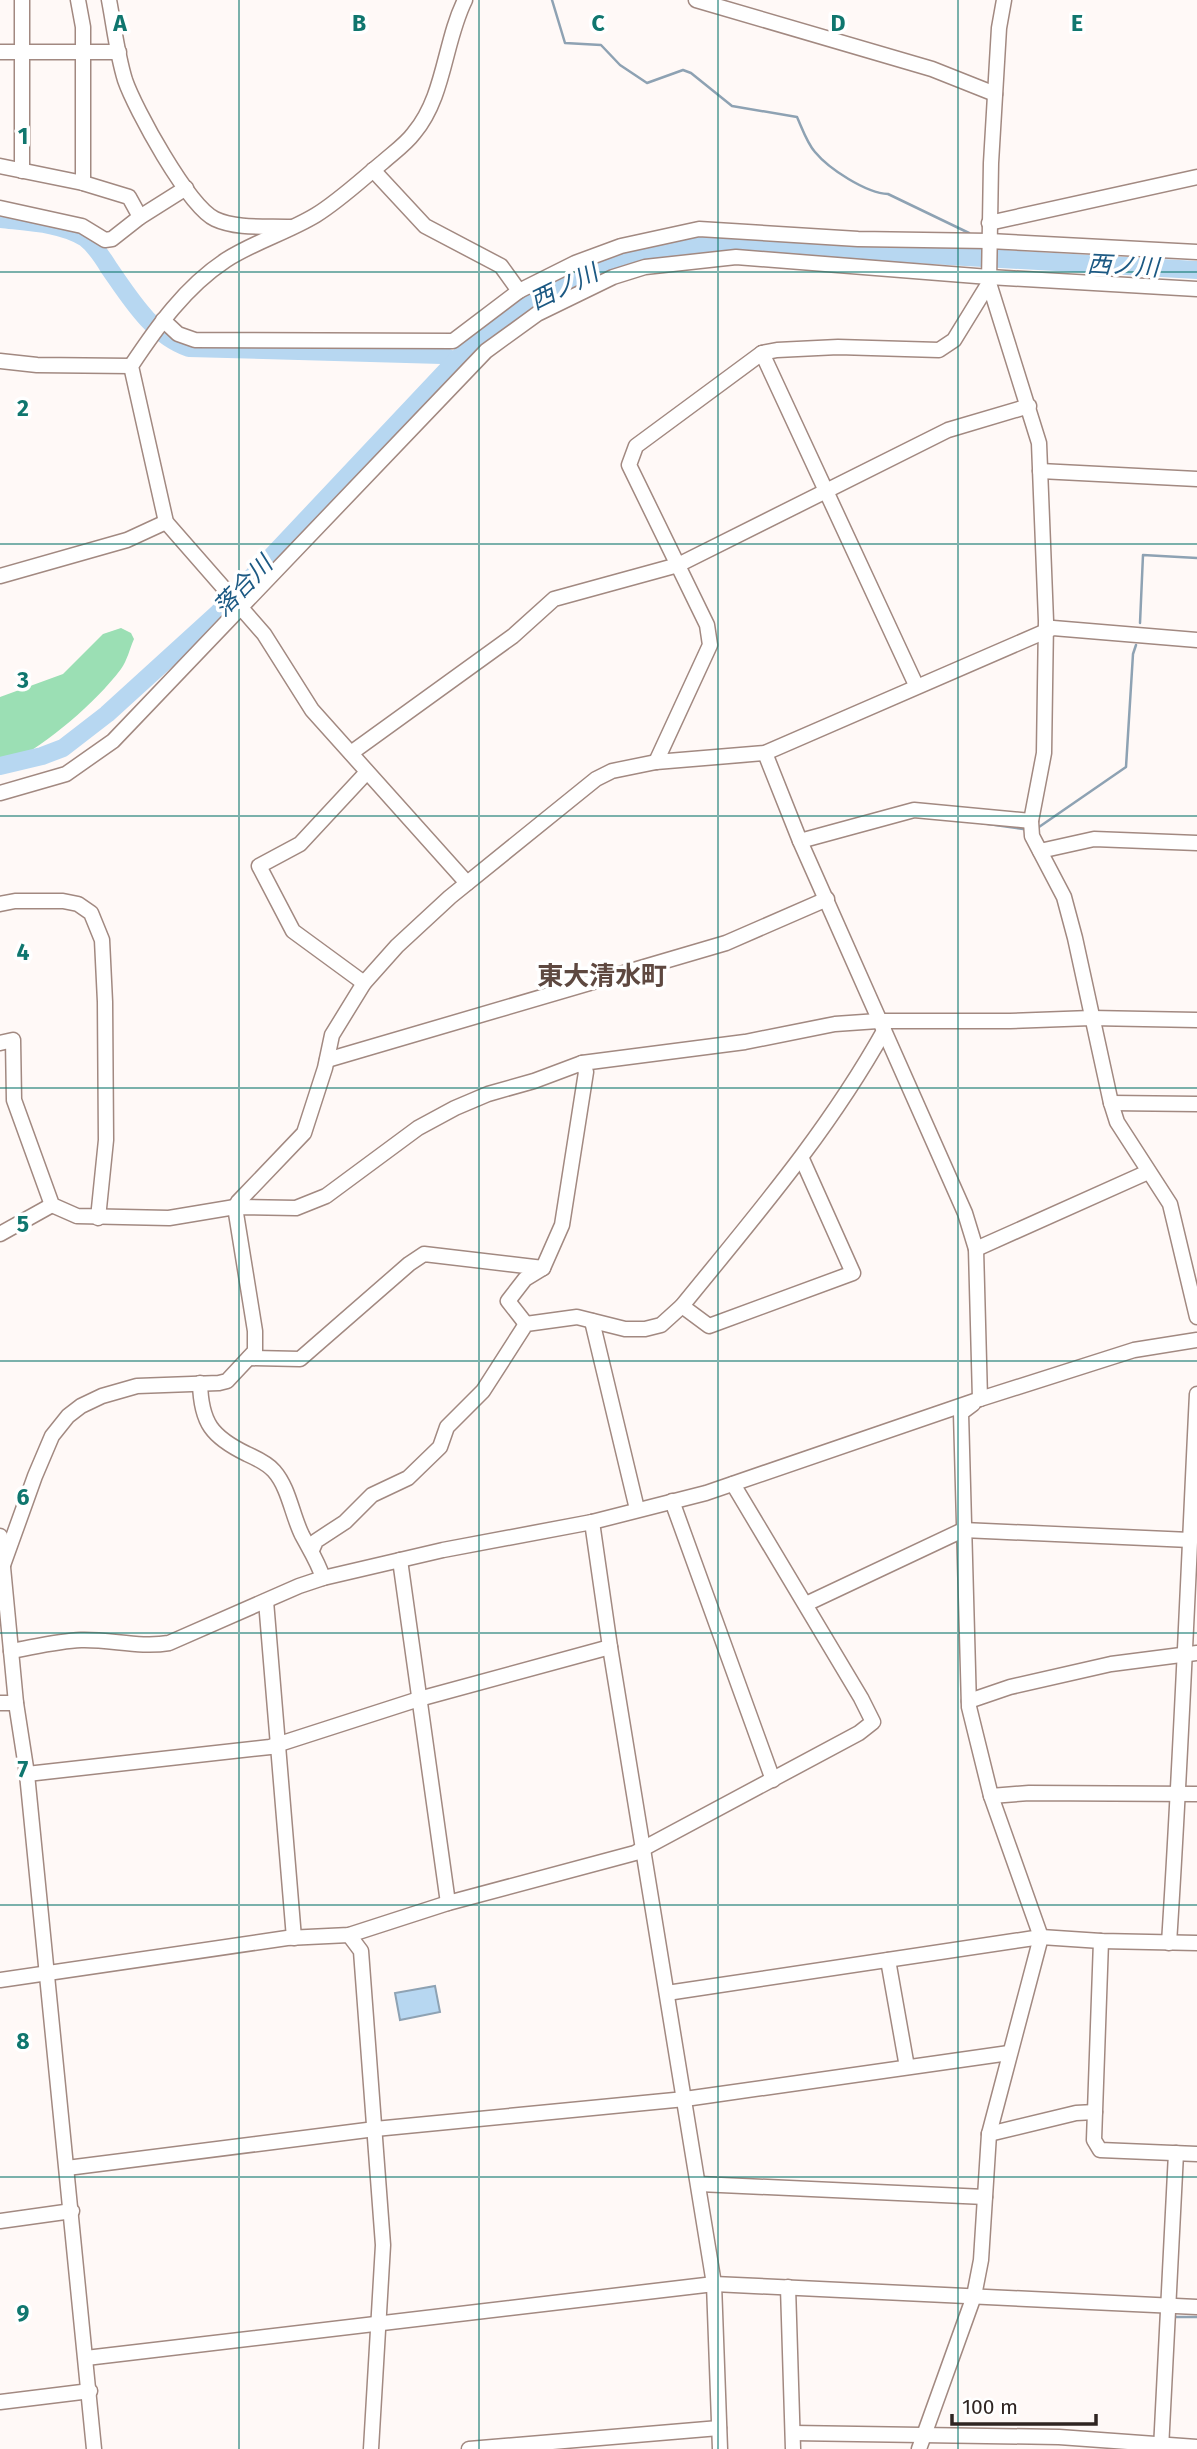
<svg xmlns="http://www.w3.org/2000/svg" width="1197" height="2449" font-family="'Fira Sans','Noto Sans JP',sans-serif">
  <rect width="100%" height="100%" fill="#fff9f7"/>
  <path fill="#9bdfb4" d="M 121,628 L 131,633 L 134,639 C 130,648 127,661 121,669 C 92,707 43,747 0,769 L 0,697 L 63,674 L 103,634 Z"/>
  <path fill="#b7d7f1" stroke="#8ea2b3" stroke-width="2" d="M 435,1986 L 440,2012 L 400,2020 L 395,1993 Z"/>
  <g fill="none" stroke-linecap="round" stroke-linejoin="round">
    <g stroke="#8ea2b3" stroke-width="2.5">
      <path d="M 552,0 L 565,43 L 601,45 L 620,65 L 647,83 L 683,70 L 691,73 L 732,106 L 797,117 C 802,128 807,143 815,152 C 829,169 866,193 888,194 L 969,233"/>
      <path d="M 1140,623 L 1143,555 L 1197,558"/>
      <path d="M 981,823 L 1023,829"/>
      <path d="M 1039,827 L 1126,767 L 1133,654 L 1136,645"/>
      <path d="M 1176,2317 L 1197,2317"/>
    </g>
    <g stroke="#b7d7f1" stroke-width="18">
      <path d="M 0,219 C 26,222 62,223 85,238 C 94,245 103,258 109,268 C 130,298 152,335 189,348 L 442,355 L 454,361"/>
      <path d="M 0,766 L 42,756 L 63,748 L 107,714 L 218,613 L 463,353 C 476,341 490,329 504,318 C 571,268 654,245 737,244 L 1197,270"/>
    </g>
    <defs>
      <g id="minor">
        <path d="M 22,0 L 22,171"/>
        <path d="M 78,0 L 83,27 L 83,183"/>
        <path d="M 109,0 C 114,26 117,54 125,80 C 135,109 188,206 215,219 C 236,229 267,226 290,227"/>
        <path d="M 465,0 C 444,42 445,96 414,133 C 406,144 393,153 383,162 C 361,180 340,200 316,215 C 288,232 254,242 226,260 C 185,287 157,327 131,366 L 166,522 L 264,634 L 312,710 L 467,883"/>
        <path d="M 696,0 L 932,69 L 995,94"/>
        <path d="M 1004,0 L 999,28 L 991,163 L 989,283 L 1039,443 L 1046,621 L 1044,753 L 1031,821 L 1032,836 L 1064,897 L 1075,938 L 1111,1103 L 1117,1122 L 1170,1204 L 1197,1317"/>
        <path d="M 0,52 L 119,52"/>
        <path d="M 0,166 L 83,183 L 129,197 L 140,217"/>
        <path d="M 373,170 L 425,226 L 501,266 L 519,291"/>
        <path d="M 0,208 L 82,226 L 105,240 L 112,239 L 140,217 L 186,188"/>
        <path d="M 989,223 L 1197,177"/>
        <path d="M 163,320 L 178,334 L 195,340 L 453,341 L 519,291 L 575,263 L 621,246 L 699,229 L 858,239 L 989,241 L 1197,252"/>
        <path d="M 762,353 L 916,685"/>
        <path d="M 0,361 L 37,365 L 131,366"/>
        <path d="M 1040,471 L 1197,479"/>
        <path d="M 0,576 L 127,540 L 166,522"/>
        <path d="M 351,753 L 513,636 L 554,599 L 678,565 L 948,430 L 1029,406"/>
        <path d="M 765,753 L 800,841 L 965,1213 L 976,1249 L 980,1399"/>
        <path d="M 656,762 L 710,645 L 707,625 L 629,465 L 636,446 L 762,353 L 777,350 L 838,347 L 939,350 L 954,340 L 989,283"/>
        <path d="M 0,793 L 66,774 L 113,741 L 486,351 L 537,314 L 613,277 L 645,267 L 736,257 L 989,277 L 1197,289"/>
        <path d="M 800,841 L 914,810 L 1031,821"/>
        <path d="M 1040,851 L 1094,839 L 1197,843"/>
        <path d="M 0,904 L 15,901 L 63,901 L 78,904 L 91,913 L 102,940 L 105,1002 L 106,1140 L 98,1218"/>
        <path d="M 364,983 L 293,931 L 259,866 L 300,844 L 367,772"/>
        <path d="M 0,1043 L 13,1040 L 14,1100 L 52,1205 L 77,1216 L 169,1218 L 235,1207 L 296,1208 L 326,1196 L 418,1128 L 455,1108 L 488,1094 L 534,1081 L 582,1063 L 745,1042 L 835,1024 L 878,1021 L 1010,1021 L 1091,1018 L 1197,1020"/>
        <path d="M 327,1060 L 726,943 L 827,899"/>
        <path d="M 1111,1103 L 1197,1104"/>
        <path d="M 0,1234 L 52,1205"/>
        <path d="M 976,1249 L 1148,1172"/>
        <path d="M 682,1306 L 709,1326 L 853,1273 L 802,1159"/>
        <path d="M 592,1321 L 637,1509"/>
        <path d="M 526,1324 L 508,1301 L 525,1279 L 543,1268 L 562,1225 L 586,1072 L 582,1063"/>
        <path d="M 249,1358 L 300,1359 L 409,1264 L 424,1254 L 543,1268"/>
        <path d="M 200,1383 C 201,1423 212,1437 247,1454 C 256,1458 267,1463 274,1471 C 289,1488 292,1515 302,1535 C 310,1550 318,1562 323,1578"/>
        <path d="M 672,1501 L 773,1780"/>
        <path d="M 592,1522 L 610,1647 L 714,2284 L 720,2449"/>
        <path d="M 0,1536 L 16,1703 L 27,1774 L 94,2449"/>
        <path d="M 312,1550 L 316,1541 L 345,1522 L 372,1495 L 408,1478 L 440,1447 L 447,1427 L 483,1391 L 526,1324 L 577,1317 L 625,1329 L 645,1329 L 661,1325 L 682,1306 C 755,1216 827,1133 884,1031"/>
        <path d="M 400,1560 L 448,1903"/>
        <path d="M 2,1568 L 35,1476 L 52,1436 L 68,1416 L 81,1406 L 102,1396 L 137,1386 L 219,1383 L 227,1381 L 255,1351 L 255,1331 L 235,1207 L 238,1202 L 304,1133 L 325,1068 L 332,1035 L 364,983 L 397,946 L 450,897 L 596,779 L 612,771 L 656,762 L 765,753 L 1053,628 L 1197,640"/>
        <path d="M 266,1601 L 294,1938"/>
        <path d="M 806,1604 L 963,1530 L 1190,1540"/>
        <path d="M 11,1651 C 34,1647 58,1641 81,1640 C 110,1639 140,1648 169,1643 L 299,1586 L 323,1578 L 443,1550 L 592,1522 L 706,1493 L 980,1399 L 1134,1350 L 1197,1340"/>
        <path d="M 969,1701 L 1010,1687 L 1111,1664 L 1197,1653"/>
        <path d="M 0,1703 L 16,1703"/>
        <path d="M 27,1774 L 270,1747 L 419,1699 L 610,1647"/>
        <path d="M 991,1796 L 1029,1793 L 1197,1794"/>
        <path d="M 349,1935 L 361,1951 L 383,2245 L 371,2449"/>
        <path d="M 1101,1941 L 1094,2140 L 1100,2150 L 1197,2154"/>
        <path d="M 1169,1943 C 1181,1760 1188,1577 1197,1394"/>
        <path d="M 888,1960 L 907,2067"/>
        <path d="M 0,1980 L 287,1938 L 349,1935 L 448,1903 L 635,1853 L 859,1733 L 873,1722 L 861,1698 L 733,1484"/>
        <path d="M 667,1993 L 1041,1937 L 1101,1941 L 1197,1943"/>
        <path d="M 989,2134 L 1076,2113 L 1095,2112"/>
        <path d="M 67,2168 L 375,2129 L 685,2099 L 1009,2053"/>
        <path d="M 699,2184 L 985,2197"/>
        <path d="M 0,2221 L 72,2211"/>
        <path d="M 788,2287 L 793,2449"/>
        <path d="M 86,2358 L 714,2284 L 1197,2307"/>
        <path d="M 0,2402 L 90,2391"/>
        <path d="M 793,2433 L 1059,2437 L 1197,2447"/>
        <path d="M 469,2449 L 719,2428"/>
        <path d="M 919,2449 L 974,2296 L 981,2260 L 989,2134 L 1041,1937 L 991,1796 L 969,1707 L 961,1413 L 973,1404"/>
        <path d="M 1161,2449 L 1176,2153"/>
      </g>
    </defs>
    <use href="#minor" stroke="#a28981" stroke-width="17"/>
    <use href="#minor" stroke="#fff" stroke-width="14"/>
  </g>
  <path fill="none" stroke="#0f766e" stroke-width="2" stroke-opacity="0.55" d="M 239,0 L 239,2449M 479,0 L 479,2449M 718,0 L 718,2449M 958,0 L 958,2449M 0,272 L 1197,272M 0,544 L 1197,544M 0,816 L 1197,816M 0,1088 L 1197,1088M 0,1361 L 1197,1361M 0,1633 L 1197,1633M 0,1905 L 1197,1905M 0,2177 L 1197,2177"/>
  <g text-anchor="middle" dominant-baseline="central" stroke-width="7" stroke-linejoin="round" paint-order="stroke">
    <g font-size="24" font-style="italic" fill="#1c5983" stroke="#fff">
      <text transform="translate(1123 266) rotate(3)">西ノ川</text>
      <text transform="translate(564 287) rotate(-26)">西ノ川</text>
      <text transform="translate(243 586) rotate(-46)">落合川</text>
    </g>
    <g font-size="26" font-weight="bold" fill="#5e4840" stroke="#fff">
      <text x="602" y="976">東大清水町</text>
    </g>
  </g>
  <g font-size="23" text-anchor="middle" font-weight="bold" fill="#0f766e" stroke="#fff" stroke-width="7" stroke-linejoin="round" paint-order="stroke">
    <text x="120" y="31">A</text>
    <text x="359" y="31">B</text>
    <text x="598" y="31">C</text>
    <text x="838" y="31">D</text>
    <text x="1077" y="31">E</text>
    <text x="23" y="144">1</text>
    <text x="23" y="416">2</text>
    <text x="23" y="688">3</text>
    <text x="23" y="960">4</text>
    <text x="23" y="1232">5</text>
    <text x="23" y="1505">6</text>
    <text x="23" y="1777">7</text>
    <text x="23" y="2049">8</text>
    <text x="23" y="2321">9</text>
  </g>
  <path d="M952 2414v10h144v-10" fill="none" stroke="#2f2522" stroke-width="3.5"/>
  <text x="962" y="2414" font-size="21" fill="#2f2522" stroke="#ffffff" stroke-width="5" paint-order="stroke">100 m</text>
</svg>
